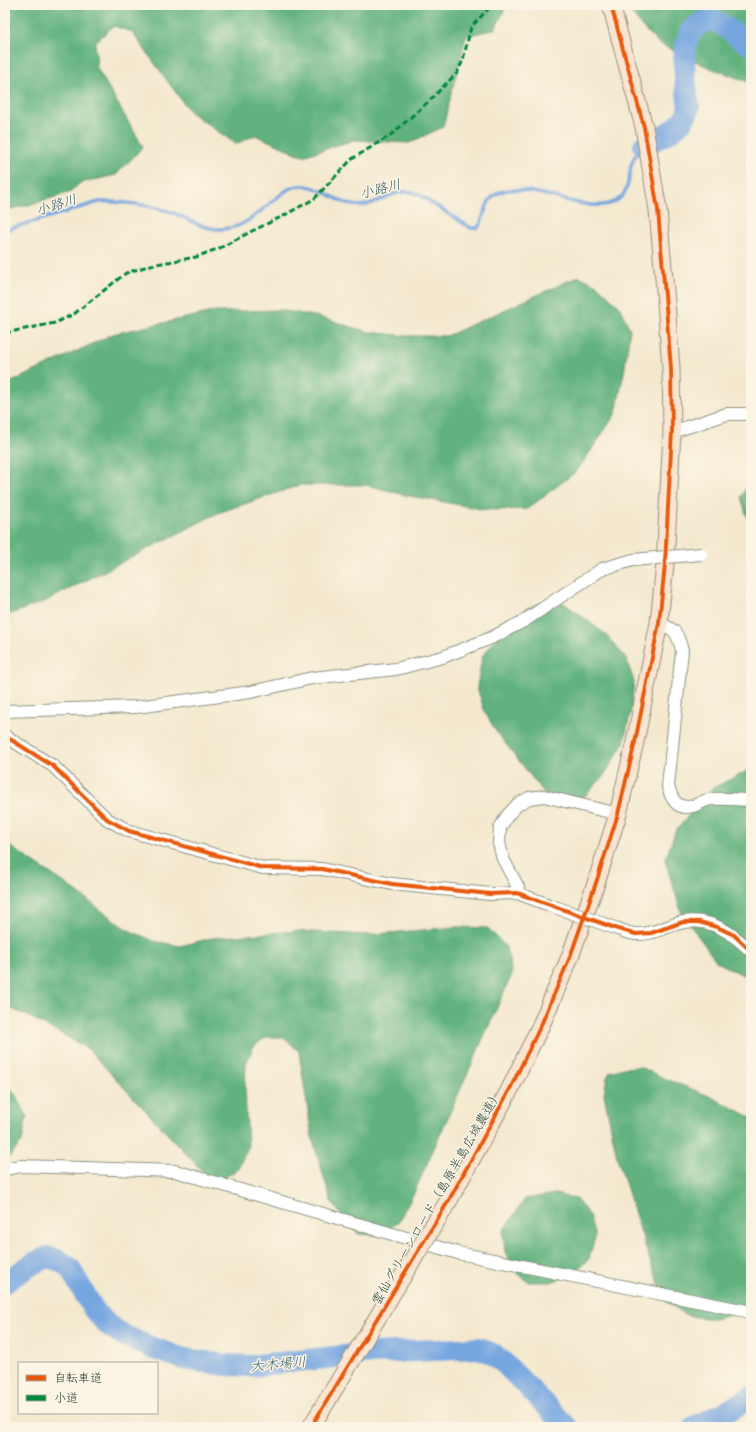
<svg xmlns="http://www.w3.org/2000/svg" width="756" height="1432" font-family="'Patrick Hand','Klee One',sans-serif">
  <rect width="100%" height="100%" fill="#fcf5e5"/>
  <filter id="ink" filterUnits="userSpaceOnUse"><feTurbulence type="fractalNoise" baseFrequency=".025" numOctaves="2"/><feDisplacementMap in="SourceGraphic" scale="8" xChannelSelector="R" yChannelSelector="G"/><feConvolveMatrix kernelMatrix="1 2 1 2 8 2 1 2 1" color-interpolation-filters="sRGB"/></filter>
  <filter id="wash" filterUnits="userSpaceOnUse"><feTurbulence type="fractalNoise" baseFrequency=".012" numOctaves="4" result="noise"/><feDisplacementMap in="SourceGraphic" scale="16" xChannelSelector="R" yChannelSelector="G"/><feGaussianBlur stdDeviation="0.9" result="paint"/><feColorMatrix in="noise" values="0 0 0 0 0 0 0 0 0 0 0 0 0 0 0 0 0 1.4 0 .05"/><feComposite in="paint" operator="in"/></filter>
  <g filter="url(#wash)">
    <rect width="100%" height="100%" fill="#f4e9cf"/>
    <g fill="#62b27f" stroke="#40785a">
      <path d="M 5,5 L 507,5 L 495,29 L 466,36 L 443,127 L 409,143 L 354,140 L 303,156 L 255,135 L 236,144 L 190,112 L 132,32 L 114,26 L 95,42 L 97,68 L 143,147 L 116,175 L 80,183 L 71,192 L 29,205 L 5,210 Z"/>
      <path d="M 628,5 L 751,5 L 751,83 L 708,67 L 658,43 L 641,26 L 628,8 Z"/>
      <path d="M 579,276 L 597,285 L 619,306 L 630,329 L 625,367 L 616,413 L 577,471 L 527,509 L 487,510 L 405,495 L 367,485 L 300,485 L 218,513 L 46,601 L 5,616 L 5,385 L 113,334 L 213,312 L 279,310 L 315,316 L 369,332 L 407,336 L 447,336 Z"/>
      <path d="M 751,477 L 751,526 L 746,514 L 741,497 Z"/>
      <path d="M 556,598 L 575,611 L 605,634 L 626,658 L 634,682 L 631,710 L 624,743 L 603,777 L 583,798 L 560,804 L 548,798 L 495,730 L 484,710 L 477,687 L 482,657 L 501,632 L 527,608 Z"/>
      <path d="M 751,769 L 751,979 L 717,962 L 682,914 L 665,861 L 675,832 L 711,789 Z"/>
      <path d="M 5,843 L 66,884 L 126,929 L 154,941 L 180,946 L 212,938 L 297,931 L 366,935 L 456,927 L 488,928 L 506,947 L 512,974 L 414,1193 L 398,1222 L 386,1231 L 372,1235 L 358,1234 L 346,1222 L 331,1201 L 312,1137 L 299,1052 L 284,1037 L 266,1037 L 254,1046 L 246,1063 L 245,1089 L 248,1147 L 238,1169 L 221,1180 L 205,1174 L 87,1048 L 26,1015 L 5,1006 Z"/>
      <path d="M 640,1067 L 659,1076 L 709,1096 L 751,1117 L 751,1309 L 716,1319 L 688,1316 L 667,1302 L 651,1264 L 617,1157 L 604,1094 L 607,1078 L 610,1072 L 623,1068 Z"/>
      <path d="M 5,1085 L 14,1092 L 27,1116 L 22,1142 L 5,1162 Z"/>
      <path d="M 555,1194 L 576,1199 L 589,1215 L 595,1237 L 589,1259 L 572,1274 L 551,1282 L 529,1282 L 516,1272 L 505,1252 L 503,1231 L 525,1199 Z"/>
    </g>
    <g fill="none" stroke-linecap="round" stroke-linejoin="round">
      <path stroke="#76a6e0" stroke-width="3.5" d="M 5,230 L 99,202 C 121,201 150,205 171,212 C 187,218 202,229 219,229 C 242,230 257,214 274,200 C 279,196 284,191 291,188 C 319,177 339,211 366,205 C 383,201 399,186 418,194 C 423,196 428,201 433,204 C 446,212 458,220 471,228 L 477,228 L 480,225 C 483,217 486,206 490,200 C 512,169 586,220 616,201 C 630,193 628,177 632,163 C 633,157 637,153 642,148"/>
      <g stroke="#76a6e0" stroke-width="22">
        <path d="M 644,146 C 661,136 685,128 689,107 C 686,84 676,41 698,25 C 703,22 709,19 715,21 C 725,24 740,41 751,45"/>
        <path d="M 5,1282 L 34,1263 L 47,1257 L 58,1260 L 69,1267 L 94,1310 L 108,1325 L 123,1335 L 152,1348 L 184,1359 L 226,1365 L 250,1366 L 372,1353 L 479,1348 L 493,1354 L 505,1364 L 567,1427"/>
        <path d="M 694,1427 L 728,1411 L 751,1397"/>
      </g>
    </g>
  </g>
  <g filter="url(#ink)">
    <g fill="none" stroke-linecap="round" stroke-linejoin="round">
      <defs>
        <g id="street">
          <path d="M 672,432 L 727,414 L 751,414"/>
          <path d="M 659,623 C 676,630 677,632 682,650 L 668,786 C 671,798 677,811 693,806 C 700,804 705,799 713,799 C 725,798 739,800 751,800"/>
          <path d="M 5,711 L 136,707 L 251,692 L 312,678 L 396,669 L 443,657 L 491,638 L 524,621 L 602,569 L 633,560"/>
          <path d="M 5,736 L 53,766 L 107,819 L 129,831 L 263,868 L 322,869 L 392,884 L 490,894 L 517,893 L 552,906"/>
          <path d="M 517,893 L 518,887 L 503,859 L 499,843 L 500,828 L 507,816 L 517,805 L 529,798 L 544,796 L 618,814"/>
          <path d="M 618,929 C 624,931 630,934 636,934 C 653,935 668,925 684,922 C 712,918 732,933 751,951"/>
          <path d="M 5,1169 L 21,1166 L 175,1171 L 458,1253 L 751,1312"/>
        </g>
        <path id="secondary" d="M 449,1200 L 510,1089 L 541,1025 L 570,957 L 597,880 L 618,814 L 635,742 L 659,623 L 665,564 L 672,432 L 671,368 L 666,302 L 658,210 L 644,127 L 611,5"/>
      </defs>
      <use href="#street" stroke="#8a9382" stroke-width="14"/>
      <use href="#secondary" stroke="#8a9382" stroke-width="19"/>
      <use href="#street" stroke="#fff" stroke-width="12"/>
      <use href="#secondary" stroke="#fce5d0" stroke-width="17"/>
      <defs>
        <g id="street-bridge">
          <path d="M 633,560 L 701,554"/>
          <path d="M 552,906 L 618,929"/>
        </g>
        <path id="secondary-bridge" d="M 311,1427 L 449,1200"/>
      </defs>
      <use href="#street-bridge" stroke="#8a9382" stroke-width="14" stroke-linecap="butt"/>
      <use href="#secondary-bridge" stroke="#8a9382" stroke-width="19" stroke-linecap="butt"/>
      <use href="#street-bridge" stroke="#fff" stroke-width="12"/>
      <use href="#secondary-bridge" stroke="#fce5d0" stroke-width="17"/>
      <path stroke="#00873e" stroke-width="3" stroke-dasharray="6 3" stroke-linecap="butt" d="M 5,333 L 55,323 L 74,314 L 126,273 L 151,265 L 196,257 L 222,247 L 252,231 L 281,217 L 314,199 L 352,159 L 391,135 L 428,102 L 457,73 L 463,60 L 471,27 L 492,5"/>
      <defs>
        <g id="cycleway">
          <path d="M 5,736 L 53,766 L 107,819 L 129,831 L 263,868 L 322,869 L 392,884 L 490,894 L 517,893 L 618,929 L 636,934 L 651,933 L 683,922 L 699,922 L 717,927 L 734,935 L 751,951"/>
          <path d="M 311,1427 L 449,1200 L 510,1089 L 541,1025 L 570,957 L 597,880 L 618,814 L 635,742 L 659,623 L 665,564 L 672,432 L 671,368 L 658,210 L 644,127 L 611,5"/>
        </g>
      </defs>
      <use href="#cycleway" stroke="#fcf5e5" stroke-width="6"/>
      <use href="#cycleway" stroke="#e8590c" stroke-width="4"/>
    </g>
  </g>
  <g text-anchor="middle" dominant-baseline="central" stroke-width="3" stroke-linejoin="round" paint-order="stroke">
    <g font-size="13" fill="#1f3d34" stroke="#fcf5e5">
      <text transform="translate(436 1197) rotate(-60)">雲仙グリーンロード（島原半島広域農道）</text>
    </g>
    <g font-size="14" font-style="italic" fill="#395c68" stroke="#fcf5e5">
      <text transform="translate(380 188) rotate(-14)">小路川</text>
      <text transform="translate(56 204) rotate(-17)">小路川</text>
      <text transform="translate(278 1363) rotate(-5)">大木場川</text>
    </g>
  </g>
  <rect width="756" height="1432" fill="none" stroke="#fcf5e5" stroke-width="20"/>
  <rect x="18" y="1362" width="140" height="52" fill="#fcf5e5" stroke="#a4ab9e"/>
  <rect x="26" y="1375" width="20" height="6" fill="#e8590c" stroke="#a4ab9e"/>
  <text x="54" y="1382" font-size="12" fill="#1f3d34">自転車道</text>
  <rect x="26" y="1395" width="20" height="6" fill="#00873e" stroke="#a4ab9e"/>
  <text x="54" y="1402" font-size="12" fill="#1f3d34">小道</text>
</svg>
